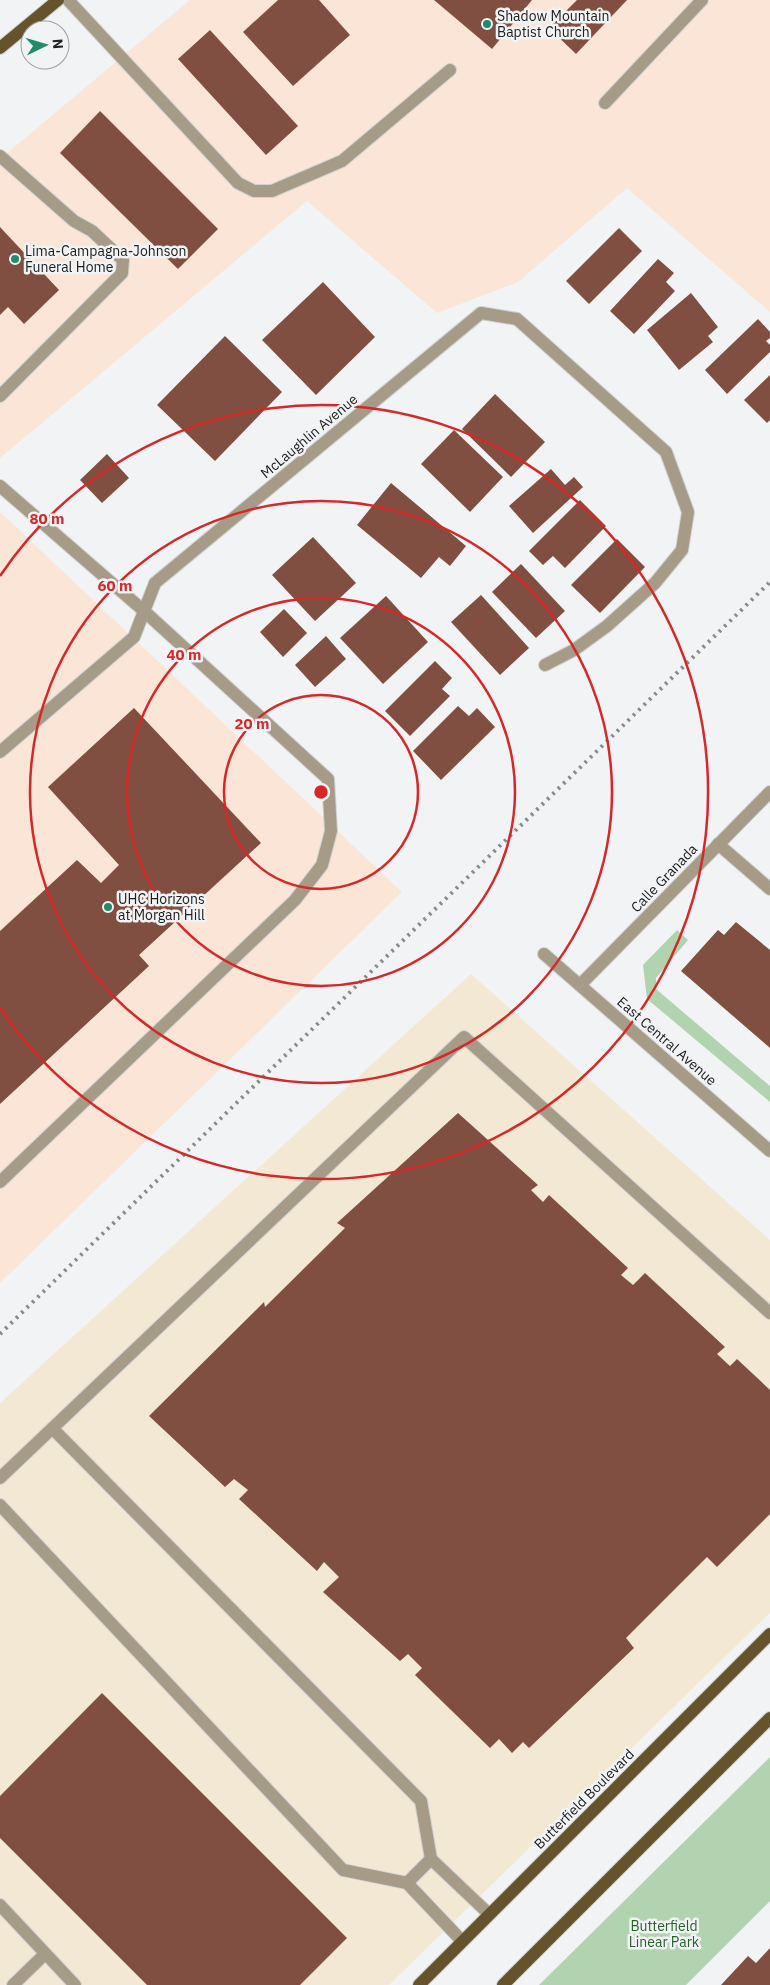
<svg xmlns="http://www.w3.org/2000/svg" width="770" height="1985" font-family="'IBM Plex Sans',sans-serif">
  <rect width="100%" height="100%" fill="#f2f3f5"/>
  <g fill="#fae5d7">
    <path d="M 190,0 L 770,0 L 770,312 L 627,188 L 518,282 L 437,313 L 307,201 L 0,458 L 0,159 Z"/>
    <path d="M 0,512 L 402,892 L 0,1283 Z"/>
  </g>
  <path fill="#f3e8d3" d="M 471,974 L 770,1240 L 770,1613 L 389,1985 L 0,1985 L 0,1403 Z"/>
  <g fill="#b2d3b0">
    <path d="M 677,930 L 688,940 L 656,978 L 656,989 L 770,1086 L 770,1102 L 647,999 L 643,965 Z"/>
    <path d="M 770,1757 L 770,1901 L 686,1985 L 539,1985 Z"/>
  </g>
  <g fill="#814f41">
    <path d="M 278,0 L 319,0 L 350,35 L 293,86 L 243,32 Z"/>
    <path d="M 434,0 L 532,0 L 492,49 Z"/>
    <path d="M 577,0 L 627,0 L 576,54 L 549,28 Z"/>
    <path d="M 210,30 L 298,126 L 266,155 L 178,59 Z"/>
    <path d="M 100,111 L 218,229 L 178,269 L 60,153 Z"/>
    <path d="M 0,227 L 59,290 L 24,324 L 8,307 L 0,315 Z"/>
    <path d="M 619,228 L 642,251 L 589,304 L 566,281 Z"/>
    <path d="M 658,259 L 674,273 L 666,282 L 675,291 L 634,334 L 610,311 Z"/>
    <path d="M 323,282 L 375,337 L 316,395 L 262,340 Z"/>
    <path d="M 691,293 L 718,327 L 708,336 L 713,342 L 679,370 L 647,330 Z"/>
    <path d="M 758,319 L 770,332 L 770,338 L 766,341 L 770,345 L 770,352 L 727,394 L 705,370 Z"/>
    <path d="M 225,336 L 282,392 L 215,461 L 157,405 Z"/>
    <path d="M 770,375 L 770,420 L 767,423 L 744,400 Z"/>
    <path d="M 495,394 L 545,442 L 511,477 L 462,429 Z"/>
    <path d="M 454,430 L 503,477 L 470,512 L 421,464 Z"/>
    <path d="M 107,454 L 129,478 L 102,503 L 80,480 Z"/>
    <path d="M 551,469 L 565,485 L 574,477 L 583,487 L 533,533 L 509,506 Z"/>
    <path d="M 391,483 L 466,546 L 450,566 L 439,557 L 421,578 L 357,525 Z"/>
    <path d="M 580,500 L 606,526 L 565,568 L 553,556 L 543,565 L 529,551 Z"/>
    <path d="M 313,537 L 356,583 L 315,621 L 272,575 Z"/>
    <path d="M 617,539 L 645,567 L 600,613 L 571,585 Z"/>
    <path d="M 521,564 L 565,611 L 536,638 L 492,592 Z"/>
    <path d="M 481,595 L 529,648 L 500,675 L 451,622 Z"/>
    <path d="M 386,596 L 428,642 L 383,684 L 340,638 Z"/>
    <path d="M 284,609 L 307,633 L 283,657 L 260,632 Z"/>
    <path d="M 326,636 L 346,659 L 315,687 L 295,665 Z"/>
    <path d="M 435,661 L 452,678 L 442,689 L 450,696 L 410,736 L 385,711 Z"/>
    <path d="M 458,706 L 469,716 L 477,708 L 495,727 L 441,780 L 413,751 Z"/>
    <path d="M 134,708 L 261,843 L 139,955 L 149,966 L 0,1104 L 0,931 L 77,860 L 101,883 L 119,865 L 48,787 Z"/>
    <path d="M 736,922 L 770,950 L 770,1048 L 681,971 L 718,930 L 724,935 Z"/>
    <path d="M 458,1113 L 538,1185 L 531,1190 L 543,1202 L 549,1195 L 628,1268 L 621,1275 L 633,1285 L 645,1273 L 725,1347 L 717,1354 L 730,1366 L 737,1359 L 770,1390 L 770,1514 L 717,1567 L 707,1557 L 626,1638 L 634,1648 L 529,1748 L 523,1742 L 512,1753 L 499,1739 L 490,1748 L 415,1675 L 422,1668 L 408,1654 L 400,1661 L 323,1592 L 339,1577 L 324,1562 L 317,1571 L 239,1499 L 248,1490 L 234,1479 L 225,1487 L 149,1416 L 264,1302 L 265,1307 L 345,1228 L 337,1223 Z"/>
    <path d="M 102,1693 L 347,1938 L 300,1985 L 147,1985 L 0,1838 L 0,1796 Z"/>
    <path d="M 770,1948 L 770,1985 L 721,1985 L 748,1956 L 756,1963 Z"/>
  </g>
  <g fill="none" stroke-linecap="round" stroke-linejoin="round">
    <defs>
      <g id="minor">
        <path d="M 68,0 L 238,183 L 254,191 L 272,191 L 342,161 L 450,70"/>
        <path d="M 605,103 L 702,0"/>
        <path d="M 0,156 L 74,221 L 92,231 L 123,260 L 122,273 L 0,396"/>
        <path d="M 0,486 L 144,611 L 328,779 L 331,831 L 322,865 L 295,900 L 0,1182"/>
        <path d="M 0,752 L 134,637 L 155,583 L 481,313 L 517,319 L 666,452 L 688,512 L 682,550 L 655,583 L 607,626 L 574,650 L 545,665"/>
        <path d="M 718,844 L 770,889"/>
        <path d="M 544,954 L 770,1151"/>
        <path d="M 580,985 L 770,792"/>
        <path d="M 53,1429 L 421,1801 L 431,1859 L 489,1914"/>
        <path d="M 0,1478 L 464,1037 L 770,1313"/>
        <path d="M 0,1505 L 343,1870 L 407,1883 L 462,1941"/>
        <path d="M 407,1883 L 431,1859"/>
        <path d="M 0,1905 L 75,1985"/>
        <path d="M 13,1985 L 45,1954"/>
      </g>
      <g id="major">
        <path d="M 0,48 L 58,0"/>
        <path d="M 419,1985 L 770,1634"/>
        <path d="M 503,1985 L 770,1718"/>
      </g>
    </defs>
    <use href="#minor" stroke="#d0d1d3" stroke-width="14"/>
    <use href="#major" stroke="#d0d1d3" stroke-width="14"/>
    <use href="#minor" stroke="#a59b86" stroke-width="12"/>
    <use href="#major" stroke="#65532c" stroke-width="12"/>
    <path stroke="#8b8b8d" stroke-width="4" stroke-dasharray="2.5 5" stroke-linecap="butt" d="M 0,1334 L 770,582"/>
  </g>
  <g fill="none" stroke="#d62828" stroke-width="2.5">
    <circle cx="321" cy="792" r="97"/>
    <circle cx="321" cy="792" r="194"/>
    <circle cx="321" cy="792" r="291"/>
    <path d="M0 576A387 387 0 1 1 0 1008"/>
  </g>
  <g fill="#1f8b69" stroke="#f2f3f5" stroke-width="2">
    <circle cx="487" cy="24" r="5"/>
    <circle cx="15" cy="259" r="5"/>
    <circle cx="108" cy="907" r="5"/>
  </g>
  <g text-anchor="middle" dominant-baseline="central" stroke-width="5" stroke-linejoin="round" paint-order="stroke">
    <g font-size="14" fill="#202021" stroke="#f2f3f5" text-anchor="start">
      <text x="497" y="16">Shadow Mountain<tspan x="497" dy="16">Baptist Church</tspan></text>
      <text x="25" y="251">Lima-Campagna-Johnson<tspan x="25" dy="16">Funeral Home</tspan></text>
      <text x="118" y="899">UHC Horizons<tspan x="118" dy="16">at Morgan Hill</tspan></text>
    </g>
    <g font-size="14" fill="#202021" stroke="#f2f3f5">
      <text transform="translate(309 436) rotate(-40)">McLaughlin Avenue</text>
      <text transform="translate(664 878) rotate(-46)">Calle Granada</text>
      <text transform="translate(667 1041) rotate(41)">East Central Avenue</text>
      <text transform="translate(584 1799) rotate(-45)">Butterfield Boulevard</text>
    </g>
    <g font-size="14" fill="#29602a" stroke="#f2f3f5">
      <text x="664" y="1926">Butterfield<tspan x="664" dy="16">Linear Park</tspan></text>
    </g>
  </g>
  <circle cx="321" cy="792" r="8" fill="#d62828" stroke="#f2f3f5" stroke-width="2.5"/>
  <g font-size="15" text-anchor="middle" font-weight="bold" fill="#d62828" stroke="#f2f3f5" stroke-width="5" stroke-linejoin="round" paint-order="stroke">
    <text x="47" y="524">80 m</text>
    <text x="115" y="591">60 m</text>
    <text x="184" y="660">40 m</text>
    <text x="252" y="729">20 m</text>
  </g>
  <g transform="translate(45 45) rotate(85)"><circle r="24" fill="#f2f3f5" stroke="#9e9fa0"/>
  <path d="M0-4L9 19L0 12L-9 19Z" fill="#1f8b69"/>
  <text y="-8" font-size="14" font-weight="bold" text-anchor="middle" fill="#202021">N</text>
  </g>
</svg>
